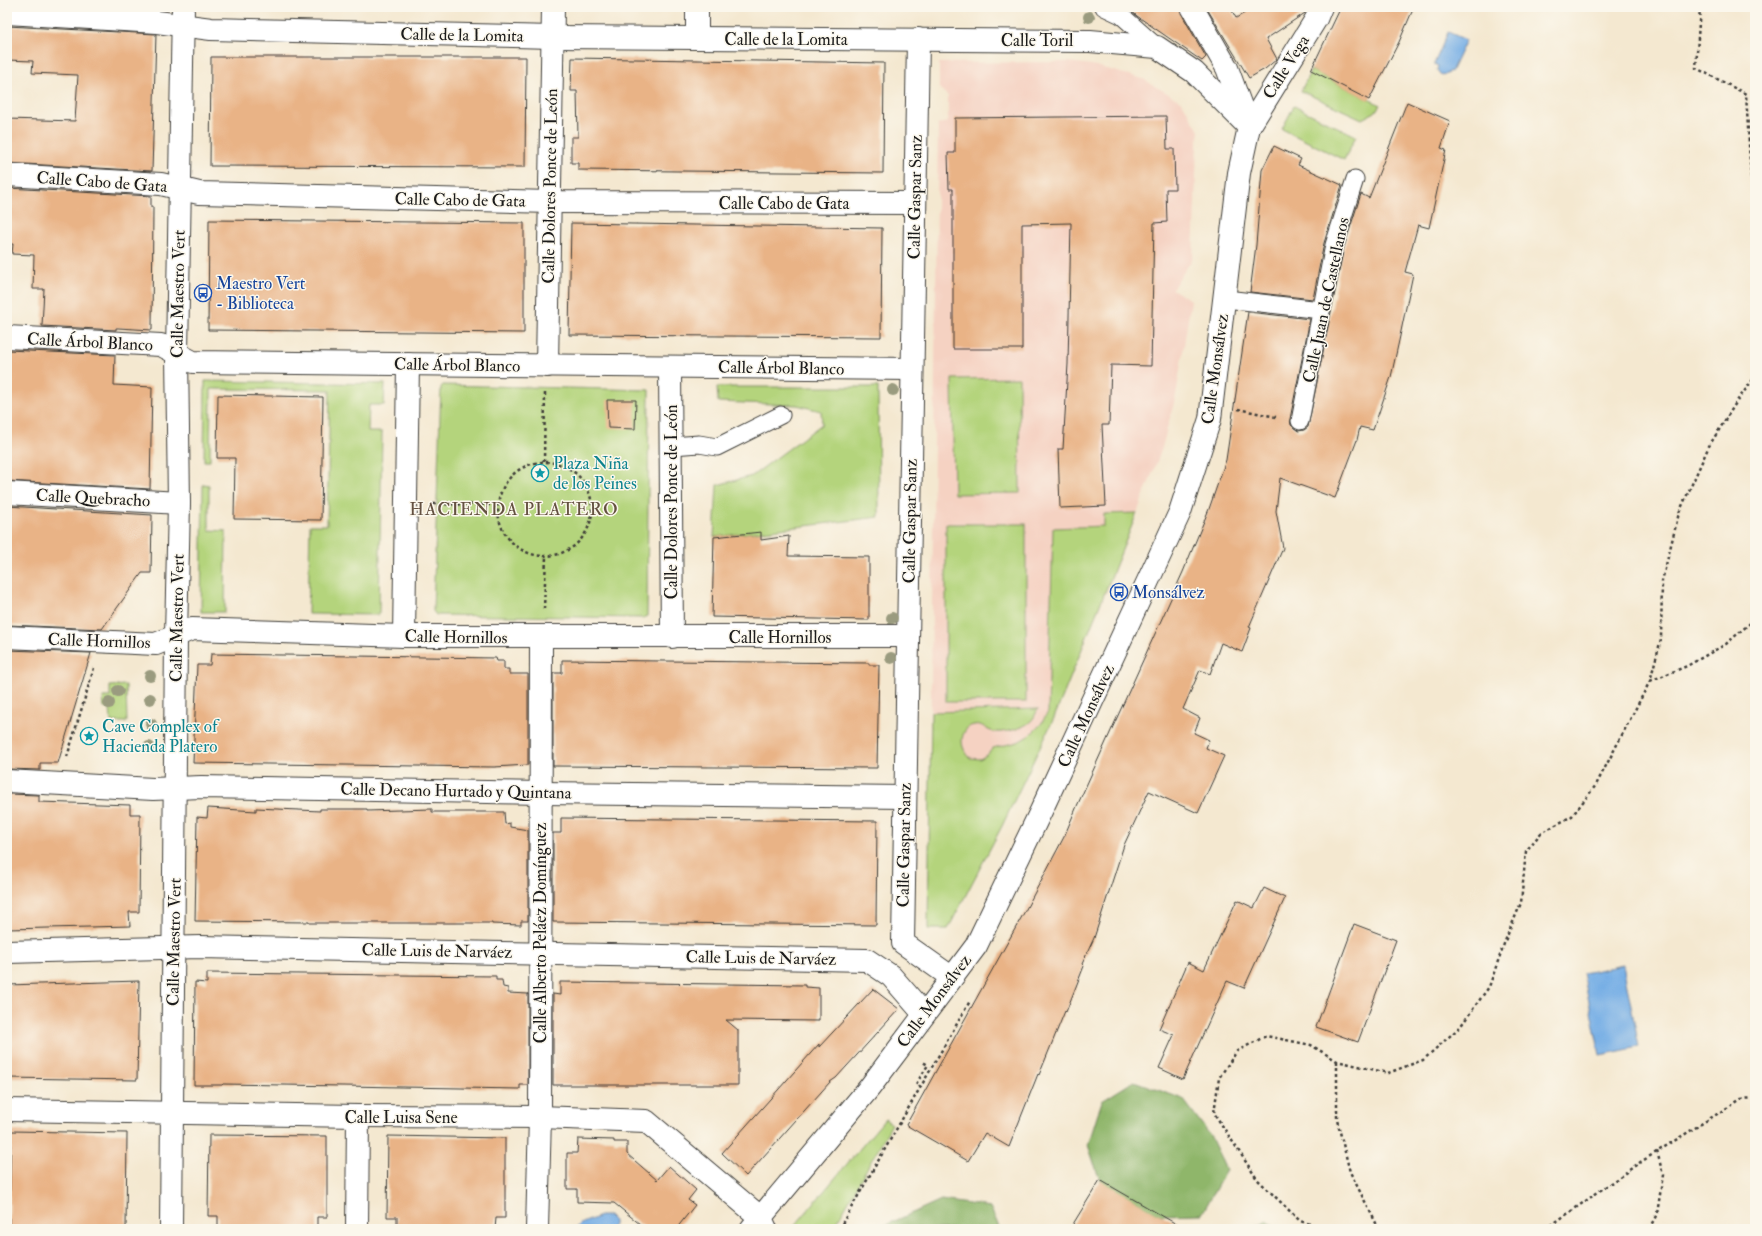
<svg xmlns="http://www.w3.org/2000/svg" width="1762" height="1236" font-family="'IM FELL Double Pica',serif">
  <rect width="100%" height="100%" fill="#fbf7ec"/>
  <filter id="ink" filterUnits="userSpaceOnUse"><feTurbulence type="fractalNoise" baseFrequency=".025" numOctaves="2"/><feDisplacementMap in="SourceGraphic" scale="8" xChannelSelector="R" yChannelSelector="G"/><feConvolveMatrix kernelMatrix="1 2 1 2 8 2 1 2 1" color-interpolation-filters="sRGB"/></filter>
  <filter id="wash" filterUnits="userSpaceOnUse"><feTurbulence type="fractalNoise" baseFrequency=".012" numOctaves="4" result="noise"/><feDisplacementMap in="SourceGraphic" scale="16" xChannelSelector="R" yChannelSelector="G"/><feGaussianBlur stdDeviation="0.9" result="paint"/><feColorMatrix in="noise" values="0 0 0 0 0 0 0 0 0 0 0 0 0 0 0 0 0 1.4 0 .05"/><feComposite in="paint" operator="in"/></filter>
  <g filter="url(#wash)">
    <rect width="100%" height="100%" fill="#f4e8d0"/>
    <path fill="#f5d2c2" d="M 1068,62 L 1092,65 L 1143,79 L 1182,102 L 1199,131 L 1197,145 L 1193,258 L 1172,289 L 1191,300 L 1176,395 L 1161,451 L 1113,575 L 1054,718 L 1002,826 L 948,929 L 928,929 L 938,124 L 948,122 L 948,96 L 939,88 L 939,63 Z"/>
    <g fill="#b4d47b" stroke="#68784c">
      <path d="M 1311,70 L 1380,105 L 1375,112 L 1362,119 L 1301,91 Z"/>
      <path d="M 1294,106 L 1356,136 L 1344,160 L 1282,129 Z"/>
      <path d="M 1019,378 L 1020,493 L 954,494 L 952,379 Z"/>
      <path d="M 205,381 L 385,384 L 384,405 L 369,405 L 368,432 L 382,432 L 379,615 L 308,614 L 310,525 L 327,525 L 330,390 L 211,389 L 210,461 L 204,461 Z"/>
      <path d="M 443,385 L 649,390 L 647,616 L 643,618 L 436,615 L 433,611 L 441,387 Z"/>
      <path d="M 717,387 L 878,387 L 879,517 L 714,537 L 717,485 L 752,476 L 822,424 L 821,411 L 797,405 L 718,402 Z"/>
      <path d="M 203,484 L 209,485 L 209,530 L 226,531 L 225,612 L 201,612 Z"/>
      <path d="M 1137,513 L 1054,718 L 1002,826 L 948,929 L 928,929 L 931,712 L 1038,709 C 1036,712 1035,717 1032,720 C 1026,728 1001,735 991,731 C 985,729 982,723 974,725 C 964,726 960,739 963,747 C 964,751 968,755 970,758 L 980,759 L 988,754 L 993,748 L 1018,742 L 1030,735 L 1041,724 L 1048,712 L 1053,528 L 1104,526 L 1104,514 Z"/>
      <rect x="946" y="524" width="80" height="178"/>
      <path d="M 126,685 L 127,722 L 111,722 L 110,708 L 104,708 L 103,697 L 110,697 L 110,686 Z"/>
      <path d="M 885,1119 L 892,1124 L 833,1229 L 792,1229 Z"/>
    </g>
    <g fill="#8fb66b" stroke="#566944">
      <path d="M 1134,1081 L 1183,1099 L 1210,1135 L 1226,1170 L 1202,1214 L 1160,1215 L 1100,1181 L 1088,1145 L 1102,1101 Z"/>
      <path d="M 941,1200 L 990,1207 L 1000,1229 L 877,1229 Z"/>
      <path d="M 1267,1221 L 1280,1229 L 1253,1229 Z"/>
    </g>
    <g fill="#76aee5" stroke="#496580">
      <path d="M 1448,32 L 1466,40 L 1451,72 L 1449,71 L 1447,74 L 1441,75 L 1437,70 L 1438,66 L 1434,64 Z"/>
      <path d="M 1623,965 L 1639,1047 L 1600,1055 L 1583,973 Z"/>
      <path d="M 600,1216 L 609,1216 L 614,1221 L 614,1225 L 611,1229 L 576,1229 L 580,1224 Z"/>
    </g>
    <g id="blocks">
      <g fill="#e9b386">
        <path d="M 1127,7 L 1180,7 L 1181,13 L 1206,57 L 1202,61 L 1137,16 Z"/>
        <path d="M 1206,7 L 1230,7 L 1236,18 L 1255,7 L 1307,7 L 1305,13 L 1266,39 L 1277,59 L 1265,69 L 1249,78 Z"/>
        <path d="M 1341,7 L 1414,7 L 1399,42 L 1369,100 L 1311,70 Z"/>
        <path d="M 7,26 L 156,34 L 152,171 L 7,163 L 7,119 L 75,121 L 78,75 L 32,73 L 33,61 L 7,60 Z"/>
        <path d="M 211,57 L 526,57 L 525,167 L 210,166 Z"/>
        <path d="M 572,58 L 884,63 L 883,173 L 578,170 L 578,163 L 571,163 L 571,137 L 578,137 L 577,91 L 571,91 Z"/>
        <path d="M 1407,102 L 1450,121 L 1441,148 L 1446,150 L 1429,228 L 1418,225 L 1405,272 L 1413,274 L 1400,336 L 1391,377 L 1373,430 L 1360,427 L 1357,440 L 1335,498 L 1280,478 L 1276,511 L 1283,548 L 1249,627 L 1251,628 L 1242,652 L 1221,643 L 1210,674 L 1200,670 L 1183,709 L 1200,718 L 1194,733 L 1209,740 L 1206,748 L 1224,756 L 1198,813 L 1149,791 L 1124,845 L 1094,938 L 1082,964 L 1084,966 L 1066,1012 L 1065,1011 L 1039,1075 L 1038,1074 L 1009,1147 L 985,1133 L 968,1161 L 906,1125 L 1025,911 L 1064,837 L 1077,806 L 1183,572 L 1209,509 L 1226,460 L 1248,312 L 1310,319 L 1290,419 L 1291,425 L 1298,431 L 1304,430 L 1308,427 L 1344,247 L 1361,194 L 1369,198 Z"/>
        <path d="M 1166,116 L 1167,149 L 1174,149 L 1175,189 L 1166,189 L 1167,222 L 1154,223 L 1151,366 L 1111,365 L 1109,425 L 1102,425 L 1106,506 L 1060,508 L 1058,449 L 1063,449 L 1068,364 L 1071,223 L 1022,224 L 1022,349 L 953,349 L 953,189 L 949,189 L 948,153 L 955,153 L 955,118 Z"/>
        <path d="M 1274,146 L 1301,159 L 1298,165 L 1342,185 L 1324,243 L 1313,299 L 1250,292 L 1256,245 L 1262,170 Z"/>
        <path d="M 7,188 L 151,196 L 151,207 L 153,207 L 152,330 L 118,328 L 116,328 L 116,330 L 42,326 L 44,289 L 33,289 L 34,255 L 12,254 L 13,244 L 7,244 Z"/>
        <path d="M 209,220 L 524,223 L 524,333 L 208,330 Z"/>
        <path d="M 571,223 L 882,228 L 881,337 L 569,335 Z"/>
        <path d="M 7,350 L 115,355 L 114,385 L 152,387 L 150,489 L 7,481 Z"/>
        <path d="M 218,395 L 323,397 L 321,520 L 234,519 L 235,458 L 217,458 Z"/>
        <path d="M 607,400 L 636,400 L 635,429 L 608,428 Z"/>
        <path d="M 7,506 L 152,515 L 151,573 L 142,573 L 102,629 L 7,625 Z"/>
        <path d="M 761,532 L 761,540 L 789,536 L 788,556 L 869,557 L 869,620 L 712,617 L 714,537 Z"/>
        <path d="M 7,650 L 91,653 L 58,763 L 40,763 L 40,770 L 7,769 Z"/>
        <path d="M 211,654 L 496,658 L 497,661 L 504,661 L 504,669 L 509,669 L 509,674 L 528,674 L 528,765 L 494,767 L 193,763 L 197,665 L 210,665 Z"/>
        <path d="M 562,660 L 869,663 L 869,665 L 879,665 L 877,768 L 553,766 L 553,673 L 562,673 Z"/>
        <path d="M 7,794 L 39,795 L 39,802 L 130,805 L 130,814 L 140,814 L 139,912 L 129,912 L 130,926 L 7,929 Z"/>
        <path d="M 208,808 L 256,811 L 256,808 L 320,811 L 320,809 L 367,809 L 367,811 L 432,809 L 432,812 L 504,812 L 505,824 L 510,823 L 510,827 L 528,830 L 528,921 L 521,921 L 521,925 L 492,924 L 492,923 L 309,923 L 309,922 L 195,921 L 197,817 L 207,818 Z"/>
        <path d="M 561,818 L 877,821 L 876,925 L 553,922 L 553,833 L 561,833 Z"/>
        <path d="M 1264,888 L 1285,898 L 1244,988 L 1227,981 L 1183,1079 L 1159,1068 L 1174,1035 L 1159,1029 L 1188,962 L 1204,970 L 1237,900 L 1254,908 Z"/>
        <path d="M 1354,924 L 1396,940 L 1358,1042 L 1316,1027 Z"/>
        <path d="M 207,973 L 496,976 L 496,980 L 502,980 L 503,987 L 508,988 L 508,993 L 528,994 L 528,1085 L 520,1085 L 520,1089 L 223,1084 L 222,1085 L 194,1085 L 195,982 L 207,983 Z"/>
        <path d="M 139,981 L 137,1080 L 7,1078 L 7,985 Z"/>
        <path d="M 560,982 L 805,985 L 805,987 L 819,988 L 819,1021 L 726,1020 L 738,1030 L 738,1085 L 553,1085 L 553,994 L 560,995 Z"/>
        <path d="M 873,989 L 899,1009 L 836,1078 L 830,1082 L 746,1176 L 722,1153 L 819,1044 L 819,1047 Z"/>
        <path d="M 11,1131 L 127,1133 L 126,1229 L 9,1229 Z"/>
        <path d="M 209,1135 L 327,1136 L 327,1217 L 317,1217 L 317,1229 L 218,1229 L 218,1216 L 208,1216 Z"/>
        <path d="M 388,1136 L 505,1138 L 505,1218 L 496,1218 L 495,1229 L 397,1229 L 397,1217 L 387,1217 Z"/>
        <path d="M 578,1139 L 614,1140 L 614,1142 L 627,1142 L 627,1154 L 657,1180 L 669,1166 L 696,1190 L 688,1200 L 695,1205 L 676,1229 L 646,1229 L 614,1203 L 577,1202 L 577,1189 L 567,1189 L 567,1153 L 577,1153 Z"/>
        <path d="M 1100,1180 L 1185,1229 L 1070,1229 Z"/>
      </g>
    </g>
  </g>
  <g filter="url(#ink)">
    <use href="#blocks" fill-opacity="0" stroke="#3c3b37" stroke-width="1"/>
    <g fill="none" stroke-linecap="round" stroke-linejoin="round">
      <defs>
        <g id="service">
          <path d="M 1104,7 L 1121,15 L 1157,47"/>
          <path d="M 1226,299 L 1321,310"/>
          <path d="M 1300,421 L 1334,245 L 1355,179"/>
          <path d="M 672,446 L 699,444 L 717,447 L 781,415"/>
        </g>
        <g id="minor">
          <path d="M 1192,7 L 1227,68 L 1246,120"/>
          <path d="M 7,13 L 157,22 L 211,29 L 553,37 L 1090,41 L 1157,47 L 1194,72 L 1249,127"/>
          <path d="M 697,38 L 697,7"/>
          <path d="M 918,39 L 903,943 L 951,977"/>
          <path d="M 7,175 L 161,184 L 199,193 L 550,202 L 915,203"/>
          <path d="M 7,337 L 161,345 L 193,362 L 912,369"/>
          <path d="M 547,366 L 553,7"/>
          <path d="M 670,367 L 672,637"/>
          <path d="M 7,493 L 179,503"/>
          <path d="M 404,636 L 408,364"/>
          <path d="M 7,637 L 156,644 L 192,629 L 404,636 L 908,636"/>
          <path d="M 7,781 L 153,789 L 201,787 L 541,793 L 905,797"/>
          <path d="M 7,952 L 200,947 L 867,960 L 891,976 L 924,1014"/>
          <path d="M 7,1110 L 358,1116 L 540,1117 L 646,1121 L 761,1218 L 766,1229"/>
          <path d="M 171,1229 L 176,636 L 179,503 L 177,354 L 183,7"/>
          <path d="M 357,1229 L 358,1116"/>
          <path d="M 537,1229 L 540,1117 L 541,637"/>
        </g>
        <path id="tertiary" d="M 751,1229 L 870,1087 L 976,946 L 1041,811 L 1180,512 L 1210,419 L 1239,173 L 1249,127 L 1316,19 L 1321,7"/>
      </defs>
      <use href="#service" stroke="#3c3b37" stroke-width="19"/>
      <use href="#minor" stroke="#3c3b37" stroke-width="24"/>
      <use href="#tertiary" stroke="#3c3b37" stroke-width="24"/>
      <g stroke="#3c3b37" stroke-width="2.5" stroke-dasharray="3 3" stroke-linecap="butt">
        <path d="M 1700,7 L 1696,68 L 1746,94 L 1751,178 L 1755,190"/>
        <path d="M 1238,409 L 1276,417"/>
        <path d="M 544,462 L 545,392"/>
        <circle cx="545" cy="509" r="47"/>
        <path d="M 433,504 L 498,505"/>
        <path d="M 544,609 L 546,556"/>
        <path d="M 1650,681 L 1687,666 L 1726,644 L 1755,619"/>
        <path d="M 67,757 L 94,668"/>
        <path d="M 1337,1061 L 1337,1120 L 1350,1172 L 1379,1229"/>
        <path d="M 921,1087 L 916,1084 L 928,1065 L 923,1062"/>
        <path d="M 839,1229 L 970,1001"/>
        <path d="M 1327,1229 L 1300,1221 L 1257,1179 L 1214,1113 L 1219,1078 L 1237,1051 L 1266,1036 L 1311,1045 L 1337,1061 L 1388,1073 L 1423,1060 L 1460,1027 L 1489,987 L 1505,941 L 1521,903 L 1526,851 L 1541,833 L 1572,816 L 1596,785 L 1650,681 L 1661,639 L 1662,581 L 1679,513 L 1709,446 L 1737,401 L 1755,377"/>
        <path d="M 1546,1229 L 1639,1163 L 1741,1099 L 1755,1098"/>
        <path d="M 1649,1229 L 1657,1214 L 1663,1175 L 1657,1151"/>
      </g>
      <use href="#service" stroke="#fff" stroke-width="17"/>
      <use href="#minor" stroke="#fff" stroke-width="22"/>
      <use href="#tertiary" stroke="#fff" stroke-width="22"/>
    </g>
    <g fill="#9a9b7f">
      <circle cx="1089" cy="17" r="6"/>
      <circle cx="893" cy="390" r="6"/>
      <circle cx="892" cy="618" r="6"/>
      <circle cx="891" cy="658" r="6"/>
      <circle cx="150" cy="676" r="6"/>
      <circle cx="118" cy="691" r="6"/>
      <circle cx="150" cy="699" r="6"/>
      <circle cx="109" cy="703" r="6"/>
      <circle cx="151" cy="724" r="6"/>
      <circle cx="149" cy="747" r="6"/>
    </g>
  </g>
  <defs>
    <symbol id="bus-ring" viewBox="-11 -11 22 22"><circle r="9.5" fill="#fbf7ec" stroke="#1a4fb4" stroke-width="1.5"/><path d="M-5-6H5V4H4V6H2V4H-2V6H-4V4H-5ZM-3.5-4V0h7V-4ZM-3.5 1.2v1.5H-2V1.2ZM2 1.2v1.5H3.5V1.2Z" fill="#1a4fb4"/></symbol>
    <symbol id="sight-ring" viewBox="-11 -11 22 22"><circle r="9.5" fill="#fbf7ec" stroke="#0f9aa8" stroke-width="1.5"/><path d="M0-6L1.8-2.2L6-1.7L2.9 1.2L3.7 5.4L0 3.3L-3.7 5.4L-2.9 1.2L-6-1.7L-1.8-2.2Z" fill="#0f9aa8"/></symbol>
  </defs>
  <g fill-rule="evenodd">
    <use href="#bus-ring" x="193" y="283" width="20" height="20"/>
    <use href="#sight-ring" x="530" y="463" width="20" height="20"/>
    <use href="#bus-ring" x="1109" y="582" width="20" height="20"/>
    <use href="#sight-ring" x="79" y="726" width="20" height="20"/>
  </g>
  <g text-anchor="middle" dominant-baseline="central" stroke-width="3" stroke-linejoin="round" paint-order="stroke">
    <g font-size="17" fill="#1c1c1c" stroke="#fbf7ec">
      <text transform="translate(462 35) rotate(1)">Calle de la Lomita</text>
      <text x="786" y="39">Calle de la Lomita</text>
      <text x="1037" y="40">Calle Toril</text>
      <text transform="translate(1286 67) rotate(-58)">Calle Vega</text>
      <text transform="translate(102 182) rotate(4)">Calle Cabo de Gata</text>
      <text transform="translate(550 186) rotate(-89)">Calle Dolores Ponce de León</text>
      <text transform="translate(915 197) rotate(-89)">Calle Gaspar Sanz</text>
      <text transform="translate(460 200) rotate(1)">Calle Cabo de Gata</text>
      <text x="784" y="203">Calle Cabo de Gata</text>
      <text transform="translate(178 294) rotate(-89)">Calle Maestro Vert</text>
      <text transform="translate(1326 300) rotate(-78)">Calle Juan de Castellanos</text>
      <text transform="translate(90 342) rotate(3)">Calle Árbol Blanco</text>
      <text transform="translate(457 365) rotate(1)">Calle Árbol Blanco</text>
      <text transform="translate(781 368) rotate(1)">Calle Árbol Blanco</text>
      <text transform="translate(1215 369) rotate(-82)">Calle Monsálvez</text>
      <text transform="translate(93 498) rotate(3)">Calle Quebracho</text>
      <text transform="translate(671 502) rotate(-90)">Calle Dolores Ponce de León</text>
      <text transform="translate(910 521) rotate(-89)">Calle Gaspar Sanz</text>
      <text transform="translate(177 618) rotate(-89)">Calle Maestro Vert</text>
      <text transform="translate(456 637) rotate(1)">Calle Hornillos</text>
      <text x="780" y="637">Calle Hornillos</text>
      <text transform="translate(99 641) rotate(2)">Calle Hornillos</text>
      <text transform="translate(1086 716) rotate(-65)">Calle Monsálvez</text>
      <text transform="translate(456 791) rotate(1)">Calle Decano Hurtado y Quintana</text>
      <text transform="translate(904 845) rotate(-89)">Calle Gaspar Sanz</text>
      <text transform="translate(540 933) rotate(-90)">Calle Alberto Peláez Domínguez</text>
      <text transform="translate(174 942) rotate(-89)">Calle Maestro Vert</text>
      <text transform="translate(437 951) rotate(1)">Calle Luis de Narváez</text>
      <text transform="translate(761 958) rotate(1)">Calle Luis de Narváez</text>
      <text transform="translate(934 1001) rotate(-53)">Calle Monsálvez</text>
      <text x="401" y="1117">Calle Luisa Sene</text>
    </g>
    <g font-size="17" fill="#164399" stroke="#fbf7ec" text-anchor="start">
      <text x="216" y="283">Maestro Vert<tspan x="216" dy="20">- Biblioteca</tspan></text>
      <text x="1132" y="592">Monsálvez</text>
    </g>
    <g font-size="17" fill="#0d838f" stroke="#fbf7ec" text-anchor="start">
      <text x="553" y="463">Plaza Niña<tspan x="553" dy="20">de los Peines</tspan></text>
      <text x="102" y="726">Cave Complex of<tspan x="102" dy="20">Hacienda Platero</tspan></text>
    </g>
    <g font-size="18" letter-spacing="1" fill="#645141" stroke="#fbf7ec">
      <text x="514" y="509">HACIENDA PLATERO</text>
    </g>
  </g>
  <rect width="1762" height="1236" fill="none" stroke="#fbf7ec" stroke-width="24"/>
</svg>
